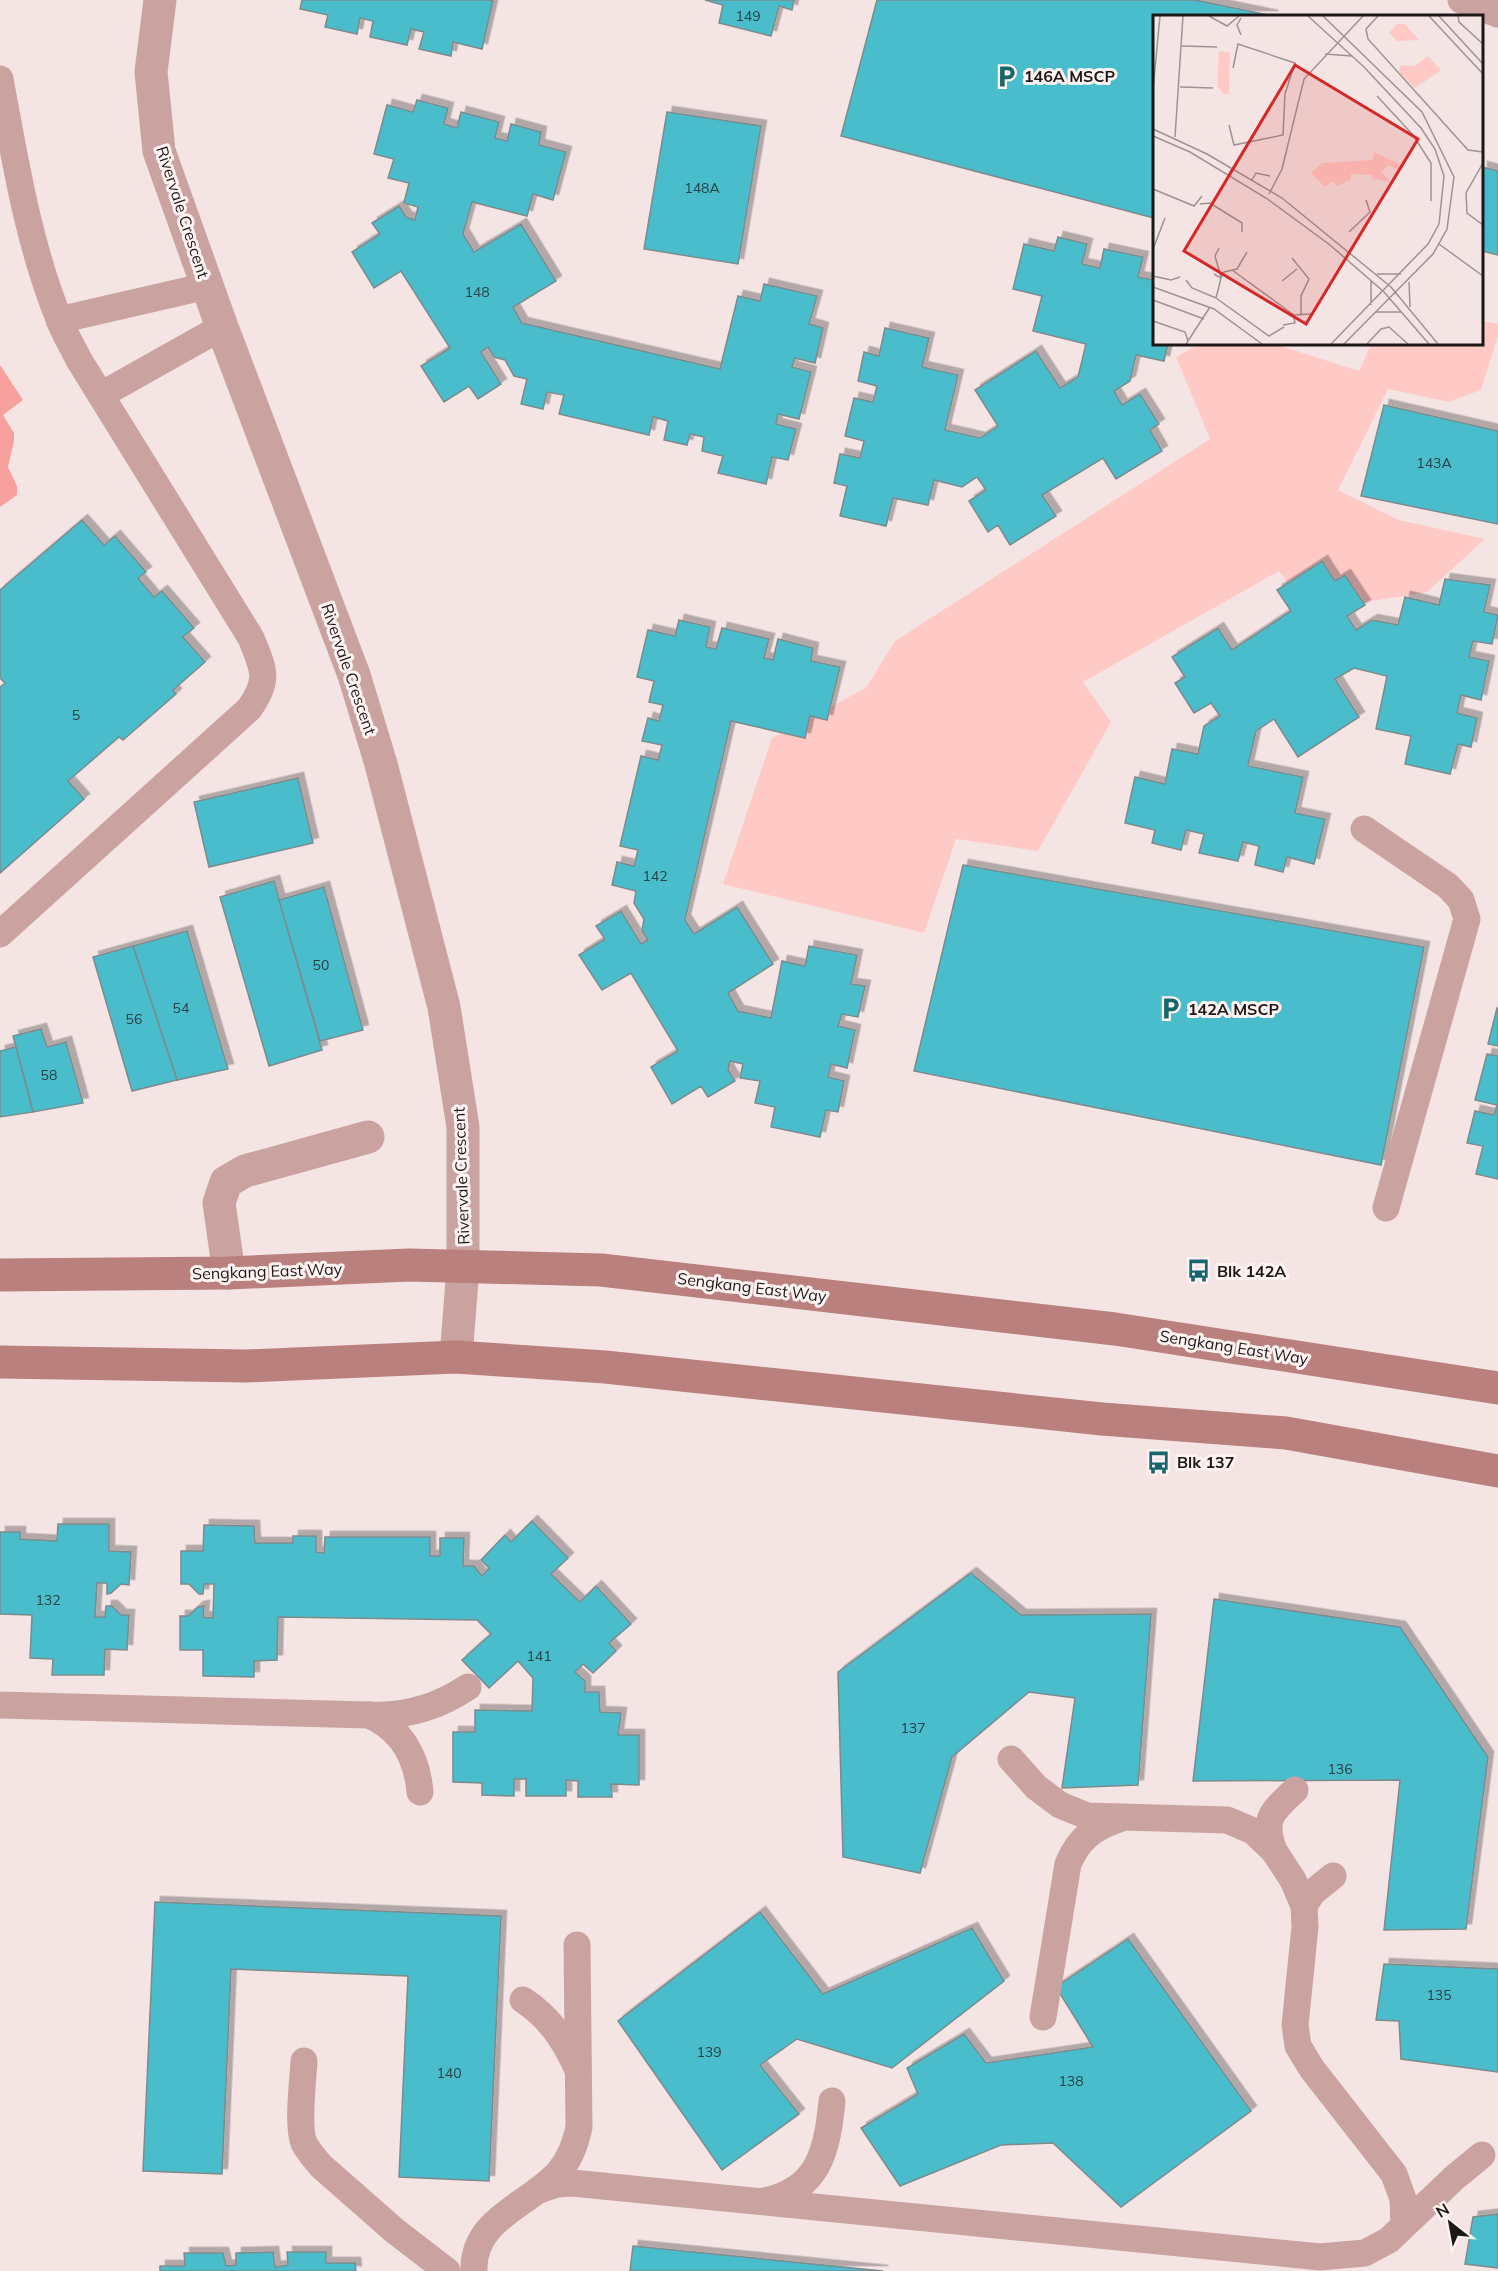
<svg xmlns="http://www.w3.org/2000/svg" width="1498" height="2271" font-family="Mulish,sans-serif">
  <defs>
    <filter id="shadow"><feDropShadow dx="5.5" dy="-5.5" stdDeviation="0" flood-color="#0004"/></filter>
  </defs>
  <rect width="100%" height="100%" fill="#f4e5e4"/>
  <path fill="#ffc9c6" d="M 1482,321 L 1498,324 L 1498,336 L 1481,390 L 1449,402 L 1388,389 L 1338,490 L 1399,520 L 1485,539 L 1427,592 L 1311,611 L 1279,571 L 1083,682 L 1111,722 L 1038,851 L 956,839 L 924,933 L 723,884 L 772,738 L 866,688 L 895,641 L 1210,439 L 1176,357 L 1199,344 L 1275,344 L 1359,371 L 1371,344 L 1482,344 Z"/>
  <path fill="#f8a09e" d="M 0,365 L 23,400 L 3,415 L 14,433 L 14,441 L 8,467 L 17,486 L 17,495 L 0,507 Z"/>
  <g fill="#48bdcb" stroke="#7d8b8d" stroke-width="1.5" filter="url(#shadow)">
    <path d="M 302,0 L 488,0 L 493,1 L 482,49 L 453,42 L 451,56 L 419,49 L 424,32 L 411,29 L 407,45 L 370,37 L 373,21 L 360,18 L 357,34 L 325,27 L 328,15 L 300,9 Z"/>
    <path d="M 705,0 L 794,0 L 792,10 L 779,6 L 771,36 L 719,23 L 723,5 Z"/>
    <path d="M 877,0 L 1195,0 L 1273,16 L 1154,16 L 1154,218 L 841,136 Z"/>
    <path d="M 417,100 L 448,108 L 444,124 L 457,128 L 461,112 L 499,122 L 495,138 L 507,141 L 511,124 L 541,132 L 539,145 L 566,152 L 553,200 L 533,194 L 527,216 L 472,202 L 463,234 L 474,252 L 521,224 L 556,281 L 513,307 L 522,323 L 720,369 L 738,296 L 760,301 L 764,284 L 817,296 L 809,324 L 823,328 L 815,363 L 795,358 L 792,367 L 811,372 L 799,419 L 778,414 L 776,424 L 796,429 L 788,460 L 772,457 L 766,484 L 718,473 L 723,456 L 702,451 L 704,437 L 690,434 L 687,445 L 664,440 L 668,421 L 653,417 L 649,435 L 559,414 L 564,395 L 547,392 L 543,409 L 521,404 L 527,379 L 514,376 L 505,360 L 494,357 L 488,347 L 481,352 L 501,384 L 478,399 L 469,386 L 444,402 L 421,366 L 450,348 L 401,271 L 374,288 L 352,252 L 380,234 L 372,223 L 399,206 L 406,217 L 415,220 L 418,207 L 404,203 L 409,183 L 388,178 L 394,159 L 374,154 L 387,105 L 413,112 Z"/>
    <path d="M 667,112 L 761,126 L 738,264 L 644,249 Z"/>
    <path d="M 1482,167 L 1498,171 L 1498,255 L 1482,251 Z"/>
    <path d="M 1058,237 L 1087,244 L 1082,264 L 1100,268 L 1104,249 L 1143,257 L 1138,277 L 1154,280 L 1154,344 L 1168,344 L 1164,361 L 1136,355 L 1130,381 L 1114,391 L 1122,405 L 1140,394 L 1159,424 L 1150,430 L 1162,451 L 1116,479 L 1103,458 L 1042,495 L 1056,516 L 1010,545 L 998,525 L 988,532 L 969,501 L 986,490 L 977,477 L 962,487 L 934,480 L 928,505 L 893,498 L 886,526 L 840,516 L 847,486 L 834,483 L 840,454 L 860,458 L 864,441 L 845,436 L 854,398 L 873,402 L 877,386 L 858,381 L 864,352 L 879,356 L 885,328 L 929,338 L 922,367 L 958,375 L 945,430 L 980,438 L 998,426 L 975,390 L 1036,351 L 1060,388 L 1078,377 L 1086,344 L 1033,331 L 1042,296 L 1013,289 L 1024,244 L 1054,251 Z"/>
    <path d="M 1384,405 L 1498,431 L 1498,524 L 1361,496 Z"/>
    <path d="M 82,520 L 104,545 L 115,536 L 146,572 L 138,578 L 154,597 L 162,591 L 194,628 L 183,637 L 205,662 L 173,690 L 176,694 L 123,740 L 119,737 L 68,781 L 84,799 L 0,873 L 0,687 L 5,683 L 0,678 L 0,590 Z"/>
    <path d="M 1322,561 L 1335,581 L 1345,575 L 1365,605 L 1347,616 L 1356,630 L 1372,620 L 1398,625 L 1405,597 L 1439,605 L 1445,579 L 1490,585 L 1484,612 L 1498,615 L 1492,644 L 1473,641 L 1469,657 L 1489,661 L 1481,700 L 1461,695 L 1457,713 L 1477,718 L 1471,747 L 1458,744 L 1450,774 L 1405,764 L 1411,736 L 1376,729 L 1387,676 L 1354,668 L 1335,679 L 1359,717 L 1298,757 L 1274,719 L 1256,731 L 1248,766 L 1303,777 L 1295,813 L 1325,819 L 1314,864 L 1287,857 L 1283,872 L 1255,865 L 1259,846 L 1243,842 L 1238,861 L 1199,853 L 1204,834 L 1186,830 L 1181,850 L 1152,843 L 1155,830 L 1125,823 L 1135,777 L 1165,784 L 1172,749 L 1198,754 L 1204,726 L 1220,716 L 1211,703 L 1194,713 L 1175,683 L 1185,677 L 1172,657 L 1218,628 L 1232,650 L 1291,611 L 1277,590 Z"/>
    <path d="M 679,620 L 710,627 L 706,647 L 716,649 L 722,628 L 769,639 L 764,658 L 773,660 L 778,639 L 813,648 L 811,661 L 840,667 L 827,720 L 810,716 L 805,738 L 731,721 L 685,920 L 694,934 L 737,907 L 773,964 L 728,993 L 738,1011 L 771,1018 L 782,961 L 805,966 L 809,946 L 857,955 L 851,984 L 865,986 L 858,1017 L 842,1014 L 838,1026 L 855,1030 L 847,1068 L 831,1064 L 828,1077 L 844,1081 L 838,1112 L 826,1110 L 820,1137 L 771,1127 L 775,1107 L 755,1103 L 760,1081 L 740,1078 L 743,1064 L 730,1061 L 728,1070 L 735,1081 L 708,1097 L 701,1086 L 672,1104 L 651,1067 L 678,1051 L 631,973 L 602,990 L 579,955 L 605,939 L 596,926 L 621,911 L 641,944 L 648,940 L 642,930 L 644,919 L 634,903 L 636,891 L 612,885 L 617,862 L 634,866 L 638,850 L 620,846 L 641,756 L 658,760 L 662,745 L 642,741 L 648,718 L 659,721 L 663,705 L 649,702 L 654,681 L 637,677 L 648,630 L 675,636 Z"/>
    <path d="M 298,778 L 313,843 L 209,867 L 194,802 Z"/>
    <path d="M 963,865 L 1424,947 L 1381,1165 L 914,1071 Z"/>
    <path d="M 274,881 L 322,1050 L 269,1066 L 220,897 Z"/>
    <path d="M 324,887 L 363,1030 L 320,1041 L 279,900 Z"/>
    <path d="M 187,931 L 228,1069 L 177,1080 L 133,946 Z"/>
    <path d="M 133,946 L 177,1080 L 132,1091 L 93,957 Z"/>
    <path d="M 1497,1008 L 1498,1009 L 1498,1046 L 1488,1044 Z"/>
    <path d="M 41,1029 L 47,1047 L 66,1042 L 83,1103 L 33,1112 L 13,1036 Z"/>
    <path d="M 16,1047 L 33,1112 L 0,1117 L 0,1051 Z"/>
    <path d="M 1487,1054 L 1498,1056 L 1498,1179 L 1476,1174 L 1483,1146 L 1467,1143 L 1475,1111 L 1494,1115 L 1497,1105 L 1475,1100 Z"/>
    <path d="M 532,1521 L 568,1558 L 551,1574 L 580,1602 L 596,1586 L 631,1624 L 609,1643 L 616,1651 L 593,1673 L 583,1664 L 575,1672 L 585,1681 L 585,1692 L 599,1692 L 600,1712 L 621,1713 L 618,1735 L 639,1735 L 639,1785 L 611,1784 L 612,1797 L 578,1797 L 578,1781 L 566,1780 L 566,1796 L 526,1796 L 526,1779 L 514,1779 L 514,1796 L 482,1795 L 482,1783 L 453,1782 L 453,1732 L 475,1732 L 475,1710 L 532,1711 L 533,1678 L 518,1661 L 489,1688 L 462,1660 L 491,1634 L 477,1620 L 278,1617 L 277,1660 L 254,1661 L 254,1677 L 203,1676 L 203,1650 L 180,1650 L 180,1616 L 188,1616 L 198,1607 L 204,1606 L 203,1617 L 213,1618 L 214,1584 L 204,1584 L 203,1594 L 199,1594 L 189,1584 L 181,1584 L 181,1551 L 203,1551 L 204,1525 L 254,1526 L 255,1543 L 293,1543 L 293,1536 L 316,1536 L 316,1552 L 324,1553 L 325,1537 L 430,1537 L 430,1556 L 440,1556 L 440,1538 L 464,1538 L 463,1566 L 474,1566 L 482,1576 L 489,1568 L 481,1560 L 505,1535 L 511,1542 Z"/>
    <path d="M 58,1524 L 109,1524 L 109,1551 L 131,1552 L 129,1585 L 121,1584 L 111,1593 L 107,1594 L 107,1583 L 97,1583 L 95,1617 L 105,1617 L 106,1606 L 112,1606 L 121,1615 L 129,1615 L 127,1650 L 105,1649 L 104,1675 L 52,1675 L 53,1659 L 30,1658 L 32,1615 L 0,1614 L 0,1532 L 20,1532 L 20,1539 L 57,1541 Z"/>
    <path d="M 971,1573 L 1021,1615 L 1151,1614 L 1138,1785 L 1062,1788 L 1075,1698 L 1029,1692 L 952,1757 L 920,1873 L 843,1857 L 838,1672 Z"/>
    <path d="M 1214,1599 L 1400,1627 L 1488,1757 L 1466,1929 L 1384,1930 L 1400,1780 L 1193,1781 Z"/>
    <path d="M 155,1902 L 501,1916 L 489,2181 L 399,2177 L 408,1976 L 231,1969 L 222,2174 L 143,2171 Z"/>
    <path d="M 760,1912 L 823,1994 L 972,1928 L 1004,1981 L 892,2068 L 797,2039 L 760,2065 L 799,2114 L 722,2170 L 618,2021 Z"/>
    <path d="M 1128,1939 L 1251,2111 L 1121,2207 L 1053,2143 L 1001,2145 L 900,2186 L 861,2128 L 918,2094 L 907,2068 L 964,2034 L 986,2063 L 1093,2047 L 1056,1987 Z"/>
    <path d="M 1384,1964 L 1498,1969 L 1498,2072 L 1401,2059 L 1399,2021 L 1376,2020 Z"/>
    <path d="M 1498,2214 L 1498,2268 L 1465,2264 L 1473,2217 Z"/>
    <path d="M 633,2246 L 883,2271 L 630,2271 Z"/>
    <path d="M 273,2252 L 275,2267 L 288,2265 L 287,2252 L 326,2252 L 326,2263 L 355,2263 L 356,2271 L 160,2271 L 160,2266 L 185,2266 L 184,2253 L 223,2253 L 226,2266 L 236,2265 L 236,2253 Z"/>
  </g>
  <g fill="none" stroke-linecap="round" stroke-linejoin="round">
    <g stroke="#caa3a1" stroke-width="27">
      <path d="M 1461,0 L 1498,14"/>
      <path d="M 0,79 C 15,159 28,243 59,319 C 64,333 72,346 79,360 L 251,638 C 264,670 270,680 249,709 L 0,934"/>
      <path d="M 59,320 L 207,286"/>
      <path d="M 101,395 L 222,327"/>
      <path d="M 1364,829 L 1448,886 L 1461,900 L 1467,919 L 1386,1208"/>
      <path d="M 0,1705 L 369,1715 C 402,1729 417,1758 420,1792"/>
      <path d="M 369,1715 C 405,1717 438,1707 468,1687"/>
      <path d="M 1011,1759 L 1036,1787 L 1060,1805 L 1087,1816 L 1227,1820 L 1253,1831 L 1274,1851 L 1293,1880 L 1304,1906 L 1305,1927 L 1295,2025 L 1298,2046 L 1312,2069 L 1394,2174 L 1403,2199 L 1404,2225"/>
      <path d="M 1274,1851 C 1262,1818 1272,1812 1295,1790"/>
      <path d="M 1304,1906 L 1312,1893 L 1333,1876"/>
      <path d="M 523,2000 C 549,2017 564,2039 577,2068"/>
      <path d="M 1043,2017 L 1068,1864 C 1079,1838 1093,1828 1119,1819"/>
      <path d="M 304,2061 C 303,2081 297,2126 304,2143 C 308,2151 315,2159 321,2166 L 395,2231 L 447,2271"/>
      <path d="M 539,2190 L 557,2184 L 572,2183 L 1320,2257 L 1365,2253 L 1389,2240 L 1454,2178 L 1482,2155"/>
      <path d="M 764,2201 C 819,2190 827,2151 832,2101"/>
      <path d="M 474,2271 C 472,2219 529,2205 558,2173 C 570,2159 575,2145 579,2127 L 577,1945"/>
    </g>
    <g stroke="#caa3a1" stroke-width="33">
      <path d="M 160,0 L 151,72 L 159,151 L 222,327 L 354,675 L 381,764 L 444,1007 L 463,1127 L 463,1268 L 456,1357"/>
      <path d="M 229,1273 L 219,1203 L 226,1182 L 245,1171 L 368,1137"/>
    </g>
    <g stroke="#b9807e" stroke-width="33">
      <path d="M 0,1275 L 229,1273 L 409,1265 L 601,1270 L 1115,1329 L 1498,1388"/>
      <path d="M 0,1362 L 246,1366 L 456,1357 L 605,1367 L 1102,1419 L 1286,1433 L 1498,1471"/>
    </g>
  </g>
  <defs>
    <symbol id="parking-bare" viewBox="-9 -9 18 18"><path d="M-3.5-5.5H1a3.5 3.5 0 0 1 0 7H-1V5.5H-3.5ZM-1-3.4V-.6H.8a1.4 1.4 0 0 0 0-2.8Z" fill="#17656d" stroke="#fff3f2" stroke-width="2.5" paint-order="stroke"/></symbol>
    <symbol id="bus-bare" viewBox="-9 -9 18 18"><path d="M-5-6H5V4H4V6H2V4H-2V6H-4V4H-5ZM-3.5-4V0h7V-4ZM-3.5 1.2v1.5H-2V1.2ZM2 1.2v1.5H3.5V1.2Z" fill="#17656d" stroke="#fff3f2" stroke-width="2.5" paint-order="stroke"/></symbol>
  </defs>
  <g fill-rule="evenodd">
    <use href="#parking-bare" x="990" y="60" width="33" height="33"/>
    <use href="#parking-bare" x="1154" y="992" width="33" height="33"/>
    <use href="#bus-bare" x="1182" y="1254" width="33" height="33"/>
    <use href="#bus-bare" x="1142" y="1446" width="33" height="33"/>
  </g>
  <g text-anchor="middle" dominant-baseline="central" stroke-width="6" stroke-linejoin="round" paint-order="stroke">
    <g font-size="14" fill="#284145">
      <text x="748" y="16">149</text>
      <text x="702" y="188">148A</text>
      <text x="477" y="292">148</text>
      <text x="1434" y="463">143A</text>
      <text x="76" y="715">5</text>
      <text x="655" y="876">142</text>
      <text x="321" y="965">50</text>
      <text x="181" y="1008">54</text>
      <text x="134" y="1019">56</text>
      <text x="49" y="1075">58</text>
      <text x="48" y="1600">132</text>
      <text x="539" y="1656">141</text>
      <text x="913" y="1728">137</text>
      <text x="1340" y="1769">136</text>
      <text x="1439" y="1995">135</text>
      <text x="709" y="2052">139</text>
      <text x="449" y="2073">140</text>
      <text x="1071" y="2081">138</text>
    </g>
    <g font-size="16" font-weight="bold" fill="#1d1818" stroke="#fff3f2" text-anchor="start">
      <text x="1024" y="76">146A MSCP</text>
      <text x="1188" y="1009">142A MSCP</text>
      <text x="1217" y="1271">Blk 142A</text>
      <text x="1177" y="1462">Blk 137</text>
    </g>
    <g font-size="16" fill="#1d1818" stroke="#fff3f2">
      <text transform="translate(183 212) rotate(72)">Rivervale Crescent</text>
      <text transform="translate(349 669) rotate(71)">Rivervale Crescent</text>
      <text transform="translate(461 1176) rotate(-92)">Rivervale Crescent</text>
      <text transform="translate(267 1271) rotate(-2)">Sengkang East Way</text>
      <text transform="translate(752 1287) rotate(7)">Sengkang East Way</text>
      <text transform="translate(1234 1347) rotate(9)">Sengkang East Way</text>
    </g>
  </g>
  <g transform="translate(1153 15)">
    <rect width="330" height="330" fill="#f4e5e4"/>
    <path d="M 244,9 L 252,9 L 266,25 L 244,26 L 236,18 ZM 66,36 L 77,37 L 76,79 L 71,79 L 64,71 ZM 275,41 L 288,55 L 262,73 L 246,57 L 247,50 L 261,51 ZM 221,137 L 249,150 L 244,155 L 236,150 L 228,156 L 237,167 L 219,164 L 219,160 L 198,159 L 198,164 L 185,171 L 179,166 L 172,172 L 158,158 L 169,148 L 219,145 Z" fill="#ffc9c6"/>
    <path fill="none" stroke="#9e9392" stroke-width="1.5" d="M 56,1 L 74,11 L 86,1M 155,1 L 211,52 L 268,113 L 282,134 L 291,161 L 286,209 L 275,229 L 178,329M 170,1 L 269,97 L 301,162 L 294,214 L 280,239 L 191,329M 225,1 L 213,14 L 215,24 L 315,135 L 330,137M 276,1 L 330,59M 286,1 L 330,49M 305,1 L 306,7 L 330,29M 88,3 L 84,10 L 88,20M 29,31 L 64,32M 172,39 L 199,41M 27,72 L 60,73M 0,75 L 7,1M 224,81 L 260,120 L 278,148 L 278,186M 76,110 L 81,130 L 130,120 L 132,79 L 142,48 L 85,29 L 80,53M 0,114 L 54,139 L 129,183 L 238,272 L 285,329M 0,121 L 37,137 L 113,183 L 177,230 L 231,277 L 276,329M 22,122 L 30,1M 330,148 L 313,178 L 314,198 L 330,210M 99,165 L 103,158 L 117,161M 0,174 L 41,191 L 49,181M 116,179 L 129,154 L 151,64 L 210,1M 47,189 L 57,188 L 89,208 L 89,217M 196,217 L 217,197 L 213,185M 286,229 L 330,261M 66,233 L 62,241 L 68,262M 0,234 L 12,203M 139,243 L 156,264 L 148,281 L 148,301M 79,255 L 141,300 L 158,299M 224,259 L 248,259M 0,261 L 18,265 L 27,262M 68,263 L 71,257 L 84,254 L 94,237M 33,265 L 39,273 L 63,283 L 68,263 L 61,259M 129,266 L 144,254M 256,267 L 257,292M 0,272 L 61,294 L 109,329M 63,283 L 116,321 L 131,312M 0,285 L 51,304M 218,290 L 218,266M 222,297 L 249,297M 0,306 L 32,317 L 35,326M 130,310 L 142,308 L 140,299M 33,329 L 57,292M 214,329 L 228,314 L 236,312 L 255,329"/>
    <path fill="#d62828" fill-opacity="0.15" stroke="#d62828" stroke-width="3" d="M 142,50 L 265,124 L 153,309 L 31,236 Z"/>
    <rect width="330" height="330" fill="none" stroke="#1d1818" stroke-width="3"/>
  </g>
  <g transform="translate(1450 2223) rotate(329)" stroke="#fff3f2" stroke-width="4.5" paint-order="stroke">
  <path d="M0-4.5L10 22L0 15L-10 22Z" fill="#1d1818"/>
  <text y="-9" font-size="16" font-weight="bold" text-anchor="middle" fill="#1d1818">N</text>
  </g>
</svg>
